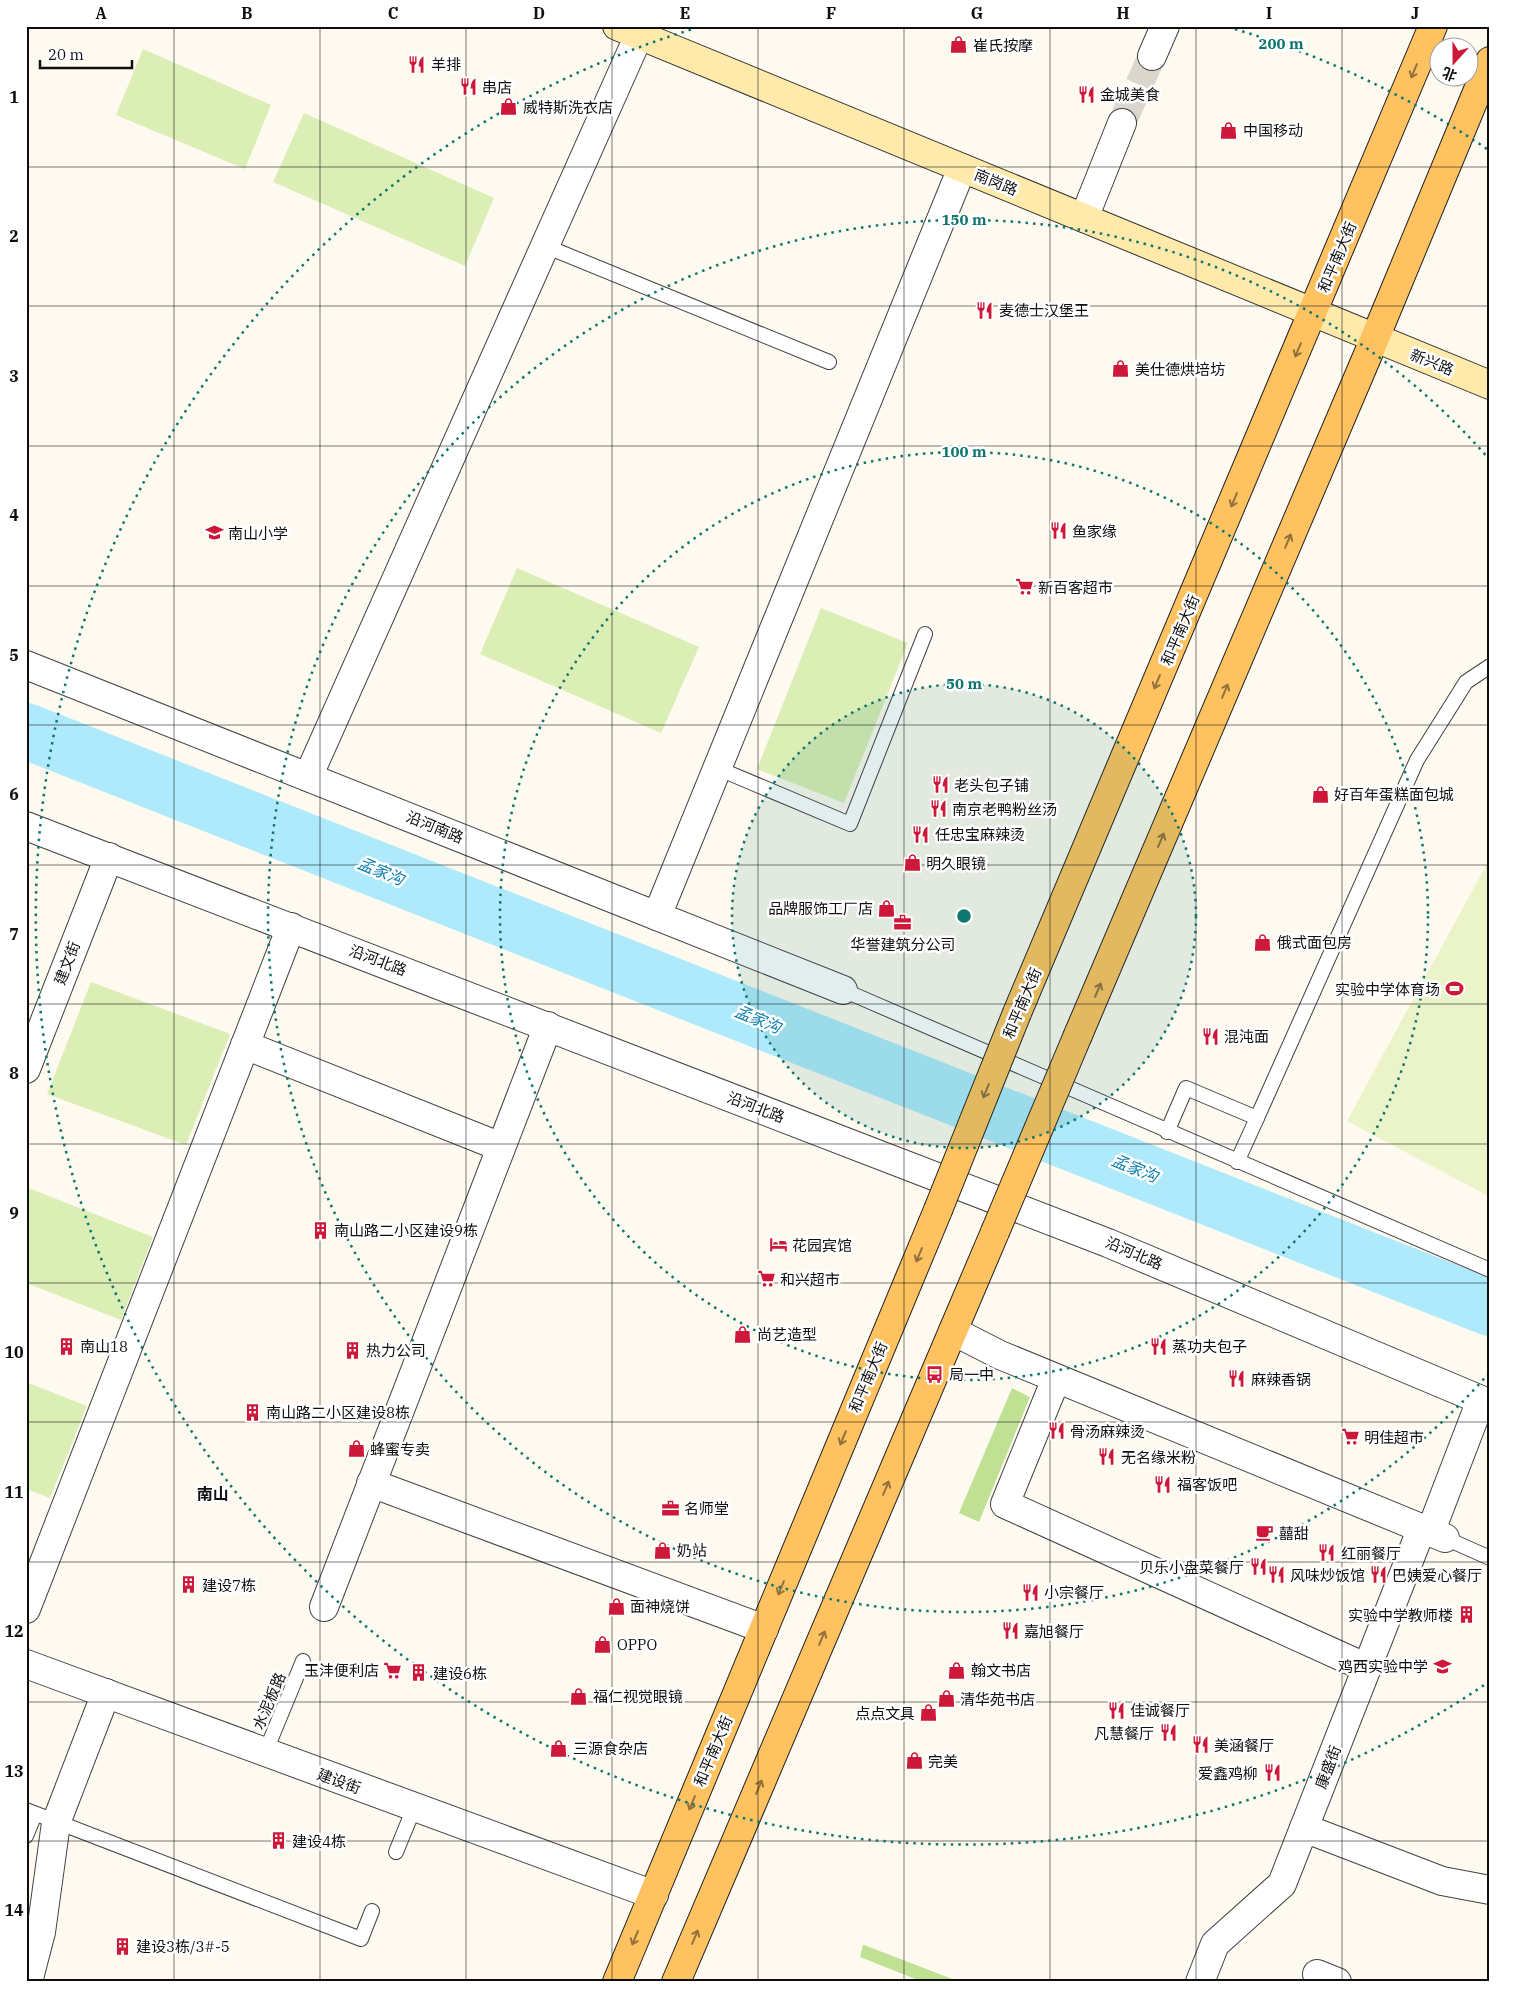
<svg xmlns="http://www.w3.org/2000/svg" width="1516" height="2008" font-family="'IBM Plex Serif','Noto Sans SC',serif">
  <rect width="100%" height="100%" fill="#fffaf0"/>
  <g fill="#dbeeb5">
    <path d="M 143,49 L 271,105 L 245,169 L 116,115 Z"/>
    <path d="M 304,113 L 494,198 L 465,266 L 273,182 Z"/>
    <path d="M 517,568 L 699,647 L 661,733 L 480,654 Z"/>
    <path d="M 821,608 L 908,643 L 844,803 L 757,769 Z"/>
    <path d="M 91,982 L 230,1034 L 186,1145 L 47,1094 Z"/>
    <path d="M 26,1187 L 153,1237 L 121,1320 L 26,1283 Z"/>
    <path d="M 26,1382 L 87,1406 L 50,1498 L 26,1489 Z"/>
  </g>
  <g fill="#c0e193">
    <path d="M 1012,1388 L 1030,1397 L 979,1522 L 959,1513 Z"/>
    <path d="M 863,1945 L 864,1945 L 960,1982 L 923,1982 L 860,1957 Z"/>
  </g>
  <path fill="#ebf4c8" d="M 1490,858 L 1490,1197 L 1347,1121 Z"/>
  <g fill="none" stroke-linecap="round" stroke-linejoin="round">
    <path stroke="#afeafc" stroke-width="56" d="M 26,731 L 1490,1308"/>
    <path stroke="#dbd7ce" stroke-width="28" stroke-dasharray="28 14" stroke-linecap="butt" d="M 1122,123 L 1152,56"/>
    <defs>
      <g id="lane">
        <path d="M 545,246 L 829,362"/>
        <path d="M 717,768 L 850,824 L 925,634"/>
        <path d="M 843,990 L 1490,1270"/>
        <path d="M 1167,1132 L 1186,1088 L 1257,1118 L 1417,760 L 1466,682 L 1490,666"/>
        <path d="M 1237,1162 L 1257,1118"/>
        <path d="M 1445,1538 L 1490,1558"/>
        <path d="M 265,1753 L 303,1661"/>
        <path d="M 26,1810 L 361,1939 L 372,1911"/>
        <path d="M 26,1836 L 35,1814"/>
        <path d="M 396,1852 L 414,1808"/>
      </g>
      <g id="street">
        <path d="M 1152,56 L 1165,26"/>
        <path d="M 1084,218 L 1122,123"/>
        <path d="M 26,665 L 843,990"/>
        <path d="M 308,777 L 643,26"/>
        <path d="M 26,826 L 1108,1243 L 1481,1400 L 1430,1533"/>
        <path d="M 657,916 L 962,168"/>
        <path d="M 245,1045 L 501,1147"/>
        <path d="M 26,1069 L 109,857"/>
        <path d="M 953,1331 L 1000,1355 L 1445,1538"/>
        <path d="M 1056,1379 L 1005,1504 L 1367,1668"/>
        <path d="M 371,1483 L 764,1629"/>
        <path d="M 324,1607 L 548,1026"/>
        <path d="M 26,1609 L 291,927"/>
        <path d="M 26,1664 L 654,1895"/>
        <path d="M 1304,1828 L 1442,1881 L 1490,1890"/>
        <path d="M 1317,1974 L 1337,1982"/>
        <path d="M 28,1982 L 41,1932 L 56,1823 L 106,1693"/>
        <path d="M 1200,1982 L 1215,1944 L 1282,1884 L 1421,1530"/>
      </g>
      <path id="secondary" d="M 617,26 L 1490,385"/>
      <g id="primary">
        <path d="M 1017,1013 L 1433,26"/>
        <path d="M 1078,1035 L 1375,338 L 1490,61"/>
        <path d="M 617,1982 L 938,1210"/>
        <path d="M 676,1982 L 995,1232"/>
      </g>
    </defs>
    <use href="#lane" stroke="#424242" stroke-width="16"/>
    <use href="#street" stroke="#424242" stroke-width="30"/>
    <use href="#secondary" stroke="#313131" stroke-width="30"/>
    <use href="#primary" stroke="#202020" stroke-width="30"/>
    <use href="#lane" stroke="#fff" stroke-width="14"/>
    <use href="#street" stroke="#fff" stroke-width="28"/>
    <use href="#secondary" stroke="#ffeaab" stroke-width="28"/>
    <use href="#primary" stroke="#ffc260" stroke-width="28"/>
    <defs>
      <g id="primary-bridge">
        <path d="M 938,1210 L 1017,1013"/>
        <path d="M 995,1232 L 1078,1035"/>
      </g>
    </defs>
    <use href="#primary-bridge" stroke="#202020" stroke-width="30" stroke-linecap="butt"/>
    <use href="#primary-bridge" stroke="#ffc260" stroke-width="28"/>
  </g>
  <defs><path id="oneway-shaft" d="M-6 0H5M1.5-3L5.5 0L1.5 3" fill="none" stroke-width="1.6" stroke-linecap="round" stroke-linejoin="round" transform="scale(1.25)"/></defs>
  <g stroke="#93713c">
    <use href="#oneway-shaft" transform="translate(1414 71) rotate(113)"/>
    <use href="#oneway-shaft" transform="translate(1298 350) rotate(113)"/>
    <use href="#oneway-shaft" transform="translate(1234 500) rotate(113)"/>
    <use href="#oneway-shaft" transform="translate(1288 541) rotate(-67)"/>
    <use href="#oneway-shaft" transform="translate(1157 682) rotate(113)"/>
    <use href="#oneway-shaft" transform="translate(1225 691) rotate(-67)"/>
    <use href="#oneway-shaft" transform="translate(1161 840) rotate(-67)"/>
    <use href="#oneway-shaft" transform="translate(1098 990) rotate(-67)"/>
    <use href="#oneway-shaft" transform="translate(986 1091) rotate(112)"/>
    <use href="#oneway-shaft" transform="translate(919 1255) rotate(113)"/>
    <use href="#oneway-shaft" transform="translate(843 1438) rotate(113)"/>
    <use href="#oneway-shaft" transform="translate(886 1488) rotate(-67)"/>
    <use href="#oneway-shaft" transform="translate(781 1588) rotate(113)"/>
    <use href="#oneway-shaft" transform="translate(822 1638) rotate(-67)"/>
    <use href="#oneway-shaft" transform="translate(759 1787) rotate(-67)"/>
    <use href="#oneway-shaft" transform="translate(692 1803) rotate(113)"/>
    <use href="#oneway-shaft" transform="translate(695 1937) rotate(-67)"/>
    <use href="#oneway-shaft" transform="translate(635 1938) rotate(113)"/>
  </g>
  <path fill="none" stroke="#0f0f0f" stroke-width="1" stroke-opacity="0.55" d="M 174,26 L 174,1982M 320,26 L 320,1982M 466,26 L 466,1982M 612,26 L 612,1982M 758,26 L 758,1982M 904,26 L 904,1982M 1050,26 L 1050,1982M 1196,26 L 1196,1982M 1342,26 L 1342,1982M 26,167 L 1490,167M 26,306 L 1490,306M 26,446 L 1490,446M 26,586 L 1490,586M 26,725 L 1490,725M 26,865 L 1490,865M 26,1004 L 1490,1004M 26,1144 L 1490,1144M 26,1283 L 1490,1283M 26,1422 L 1490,1422M 26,1562 L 1490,1562M 26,1702 L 1490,1702M 26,1841 L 1490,1841"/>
  <circle cx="964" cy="916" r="232" fill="#0f766e" fill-opacity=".12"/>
  <g fill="none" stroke="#0f766e" stroke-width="2.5" stroke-dasharray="2.5 5">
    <circle cx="964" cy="916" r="232"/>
    <circle cx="964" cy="916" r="464"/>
    <path d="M1489 1373A696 696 0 1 1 1489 459"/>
    <path d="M1490 1681A928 928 0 1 1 693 29M1235 29A928 928 0 0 1 1490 151"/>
  </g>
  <defs>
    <symbol id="shop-bare" viewBox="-9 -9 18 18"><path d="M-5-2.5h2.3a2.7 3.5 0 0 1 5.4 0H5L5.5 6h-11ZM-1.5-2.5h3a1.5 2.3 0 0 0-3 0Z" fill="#cd1839" stroke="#fff" stroke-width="2.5" paint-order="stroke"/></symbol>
    <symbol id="restaurant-bare" viewBox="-9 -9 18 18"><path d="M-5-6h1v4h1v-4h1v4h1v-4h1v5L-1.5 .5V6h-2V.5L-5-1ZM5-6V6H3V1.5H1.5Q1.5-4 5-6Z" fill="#cd1839" stroke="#fff" stroke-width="2.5" paint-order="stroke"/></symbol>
    <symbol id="school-bare" viewBox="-9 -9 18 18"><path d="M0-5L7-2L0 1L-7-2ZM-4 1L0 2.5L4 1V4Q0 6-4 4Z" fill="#cd1839" stroke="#fff" stroke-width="2.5" paint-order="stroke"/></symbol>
    <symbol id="supermarket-bare" viewBox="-9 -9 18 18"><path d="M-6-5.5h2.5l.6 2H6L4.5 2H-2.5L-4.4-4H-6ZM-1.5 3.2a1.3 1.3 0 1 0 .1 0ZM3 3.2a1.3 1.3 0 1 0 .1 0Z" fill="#cd1839" stroke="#fff" stroke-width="2.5" paint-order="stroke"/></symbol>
    <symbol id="office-bare" viewBox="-9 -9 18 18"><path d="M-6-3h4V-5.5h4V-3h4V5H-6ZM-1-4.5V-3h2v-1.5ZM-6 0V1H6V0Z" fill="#cd1839" stroke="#fff" stroke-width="2.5" paint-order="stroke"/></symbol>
    <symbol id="stadium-bare" viewBox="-9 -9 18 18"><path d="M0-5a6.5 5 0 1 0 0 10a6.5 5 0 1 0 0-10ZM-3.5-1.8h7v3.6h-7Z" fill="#cd1839" stroke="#fff" stroke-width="2.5" paint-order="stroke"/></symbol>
    <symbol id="building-bare" viewBox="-9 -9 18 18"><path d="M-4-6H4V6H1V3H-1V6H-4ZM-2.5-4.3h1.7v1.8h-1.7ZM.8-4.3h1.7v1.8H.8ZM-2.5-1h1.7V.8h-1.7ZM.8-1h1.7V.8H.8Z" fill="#cd1839" stroke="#fff" stroke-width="2.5" paint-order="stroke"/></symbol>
    <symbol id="hotel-bare" viewBox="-9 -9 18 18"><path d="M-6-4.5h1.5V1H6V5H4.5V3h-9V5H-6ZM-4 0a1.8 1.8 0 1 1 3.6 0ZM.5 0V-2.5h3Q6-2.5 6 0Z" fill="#cd1839" stroke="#fff" stroke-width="2.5" paint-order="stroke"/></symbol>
    <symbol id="bus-bare" viewBox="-9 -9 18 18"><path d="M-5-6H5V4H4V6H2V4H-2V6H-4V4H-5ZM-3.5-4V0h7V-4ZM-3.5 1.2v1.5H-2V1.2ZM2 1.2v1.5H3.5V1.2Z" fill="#cd1839" stroke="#fff" stroke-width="2.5" paint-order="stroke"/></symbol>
    <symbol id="cafe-bare" viewBox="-9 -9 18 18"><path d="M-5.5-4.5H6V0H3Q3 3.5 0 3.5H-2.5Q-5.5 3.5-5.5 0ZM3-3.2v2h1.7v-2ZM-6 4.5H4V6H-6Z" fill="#cd1839" stroke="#fff" stroke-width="2.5" paint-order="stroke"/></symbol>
  </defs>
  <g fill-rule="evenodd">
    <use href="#shop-bare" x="946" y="32" width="25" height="25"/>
    <use href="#restaurant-bare" x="404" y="52" width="25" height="25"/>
    <use href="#restaurant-bare" x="456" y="74" width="25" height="25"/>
    <use href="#restaurant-bare" x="1074" y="82" width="25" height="25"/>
    <use href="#shop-bare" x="496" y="94" width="25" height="25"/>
    <use href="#shop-bare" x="1216" y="118" width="25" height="25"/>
    <use href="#restaurant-bare" x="972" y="298" width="25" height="25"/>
    <use href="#shop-bare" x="1108" y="356" width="25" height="25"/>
    <use href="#restaurant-bare" x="1046" y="518" width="25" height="25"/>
    <use href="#school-bare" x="202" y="520" width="25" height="25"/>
    <use href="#supermarket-bare" x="1012" y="574" width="25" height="25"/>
    <use href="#restaurant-bare" x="928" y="772" width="25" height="25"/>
    <use href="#shop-bare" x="1308" y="782" width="25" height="25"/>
    <use href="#restaurant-bare" x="926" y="796" width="25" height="25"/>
    <use href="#restaurant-bare" x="908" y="822" width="25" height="25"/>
    <use href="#shop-bare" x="900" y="850" width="25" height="25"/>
    <use href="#shop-bare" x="874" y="896" width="25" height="25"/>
    <use href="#office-bare" x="890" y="910" width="25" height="25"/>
    <use href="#shop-bare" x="1250" y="930" width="25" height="25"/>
    <use href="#stadium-bare" x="1442" y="976" width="25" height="25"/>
    <use href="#restaurant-bare" x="1198" y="1024" width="25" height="25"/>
    <use href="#building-bare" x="308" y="1218" width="25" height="25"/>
    <use href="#hotel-bare" x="766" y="1232" width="25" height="25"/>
    <use href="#supermarket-bare" x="754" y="1266" width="25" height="25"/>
    <use href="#shop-bare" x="730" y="1322" width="25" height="25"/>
    <use href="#building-bare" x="54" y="1334" width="25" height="25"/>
    <use href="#restaurant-bare" x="1146" y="1334" width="25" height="25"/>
    <use href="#building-bare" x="340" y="1338" width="25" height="25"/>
    <use href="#bus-bare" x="922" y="1362" width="25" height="25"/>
    <use href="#restaurant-bare" x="1224" y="1366" width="25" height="25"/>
    <use href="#building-bare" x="240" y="1400" width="25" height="25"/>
    <use href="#restaurant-bare" x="1044" y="1418" width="25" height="25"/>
    <use href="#supermarket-bare" x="1338" y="1424" width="25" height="25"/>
    <use href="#shop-bare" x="344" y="1436" width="25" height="25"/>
    <use href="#restaurant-bare" x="1094" y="1444" width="25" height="25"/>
    <use href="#restaurant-bare" x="1150" y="1472" width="25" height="25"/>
    <use href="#office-bare" x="658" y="1496" width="25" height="25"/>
    <use href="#cafe-bare" x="1252" y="1520" width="25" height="25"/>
    <use href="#shop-bare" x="650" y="1538" width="25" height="25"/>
    <use href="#restaurant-bare" x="1314" y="1540" width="25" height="25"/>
    <use href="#restaurant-bare" x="1246" y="1554" width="25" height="25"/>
    <use href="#restaurant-bare" x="1264" y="1562" width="25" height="25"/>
    <use href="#restaurant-bare" x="1366" y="1562" width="25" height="25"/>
    <use href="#building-bare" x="176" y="1572" width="25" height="25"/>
    <use href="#restaurant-bare" x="1018" y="1580" width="25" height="25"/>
    <use href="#shop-bare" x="604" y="1594" width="25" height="25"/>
    <use href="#building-bare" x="1454" y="1602" width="25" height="25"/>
    <use href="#restaurant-bare" x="998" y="1618" width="25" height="25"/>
    <use href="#shop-bare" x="590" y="1632" width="25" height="25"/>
    <use href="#school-bare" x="1430" y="1654" width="25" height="25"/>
    <use href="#supermarket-bare" x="380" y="1658" width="25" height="25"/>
    <use href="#shop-bare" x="944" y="1658" width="25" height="25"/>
    <use href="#building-bare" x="406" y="1660" width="25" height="25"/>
    <use href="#shop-bare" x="566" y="1684" width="25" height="25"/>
    <use href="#shop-bare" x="934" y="1686" width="25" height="25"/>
    <use href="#restaurant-bare" x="1104" y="1698" width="25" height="25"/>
    <use href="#shop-bare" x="916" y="1700" width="25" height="25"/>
    <use href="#restaurant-bare" x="1156" y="1720" width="25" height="25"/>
    <use href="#restaurant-bare" x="1188" y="1732" width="25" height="25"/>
    <use href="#shop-bare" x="546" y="1736" width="25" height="25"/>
    <use href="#shop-bare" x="902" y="1748" width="25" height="25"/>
    <use href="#restaurant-bare" x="1260" y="1760" width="25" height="25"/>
    <use href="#building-bare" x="266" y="1828" width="25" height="25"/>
    <use href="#building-bare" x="110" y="1934" width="25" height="25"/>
  </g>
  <g text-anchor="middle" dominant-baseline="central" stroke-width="5" stroke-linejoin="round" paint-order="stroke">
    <g font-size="15" fill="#0f0f0f" stroke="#fff" text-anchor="start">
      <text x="973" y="45">崔氏按摩</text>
      <text x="431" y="64">羊排</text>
      <text x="482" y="87">串店</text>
      <text x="1100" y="94">金城美食</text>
      <text x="523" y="107">威特斯洗衣店</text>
      <text x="1243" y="130">中国移动</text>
      <text x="999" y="310">麦德士汉堡王</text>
      <text x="1135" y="369">美仕德烘培坊</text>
      <text x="1072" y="531">鱼家缘</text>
      <text x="228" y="533">南山小学</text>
      <text x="1038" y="587">新百客超市</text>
      <text x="954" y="785">老头包子铺</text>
      <text x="1334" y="794">好百年蛋糕面包城</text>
      <text x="952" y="809">南京老鸭粉丝汤</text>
      <text x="935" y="834">任忠宝麻辣烫</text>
      <text x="926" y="863">明久眼镜</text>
      <text x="873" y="908" text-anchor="end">品牌服饰工厂店</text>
      <text x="1277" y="942">俄式面包房</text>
      <text x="903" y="944" text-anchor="middle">华誉建筑分公司</text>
      <text x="1440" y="989" text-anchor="end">实验中学体育场</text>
      <text x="1224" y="1036">混沌面</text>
      <text x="334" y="1230">南山路二小区建设9栋</text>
      <text x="792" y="1245">花园宾馆</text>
      <text x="780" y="1279">和兴超市</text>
      <text x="757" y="1334">尚艺造型</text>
      <text x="80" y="1346">南山18</text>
      <text x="1172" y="1346">蒸功夫包子</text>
      <text x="366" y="1350">热力公司</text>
      <text x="949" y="1374">局一中</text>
      <text x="1251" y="1379">麻辣香锅</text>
      <text x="266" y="1412">南山路二小区建设8栋</text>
      <text x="1070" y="1431">骨汤麻辣烫</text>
      <text x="1364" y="1437">明佳超市</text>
      <text x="370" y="1449">蜂蜜专卖</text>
      <text x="1121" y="1457">无名缘米粉</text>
      <text x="1177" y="1484">福客饭吧</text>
      <text x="684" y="1508">名师堂</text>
      <text x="1279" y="1533">囍甜</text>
      <text x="677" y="1550">奶站</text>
      <text x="1341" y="1553">红丽餐厅</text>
      <text x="1244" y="1567" text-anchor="end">贝乐小盘菜餐厅</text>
      <text x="1290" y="1575">风味炒饭馆</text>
      <text x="1392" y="1575">巴姨爱心餐厅</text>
      <text x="202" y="1585">建设7栋</text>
      <text x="1044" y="1592">小宗餐厅</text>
      <text x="630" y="1606">面神烧饼</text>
      <text x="1453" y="1615" text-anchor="end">实验中学教师楼</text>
      <text x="1024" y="1631">嘉旭餐厅</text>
      <text x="617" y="1644">OPPO</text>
      <text x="1428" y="1666" text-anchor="end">鸡西实验中学</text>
      <text x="379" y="1670" text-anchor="end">玉沣便利店</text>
      <text x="971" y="1670">翰文书店</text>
      <text x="433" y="1673">建设6栋</text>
      <text x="593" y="1696">福仁视觉眼镜</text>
      <text x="960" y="1699">清华苑书店</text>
      <text x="1130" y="1710">佳诚餐厅</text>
      <text x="915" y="1713" text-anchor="end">点点文具</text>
      <text x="1154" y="1733" text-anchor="end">凡慧餐厅</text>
      <text x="1214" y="1745">美涵餐厅</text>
      <text x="573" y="1748">三源食杂店</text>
      <text x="928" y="1761">完美</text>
      <text x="1258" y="1773" text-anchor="end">爱鑫鸡柳</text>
      <text x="292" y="1841">建设4栋</text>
      <text x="136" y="1946">建设3栋/3#-5</text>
    </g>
    <g font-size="15" fill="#0f0f0f" stroke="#fff">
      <text transform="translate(996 182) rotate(22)">南岗路</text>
      <text transform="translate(1337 257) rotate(-67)">和平南大街</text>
      <text transform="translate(1432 362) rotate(22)">新兴路</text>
      <text transform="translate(1180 630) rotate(-67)">和平南大街</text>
      <text transform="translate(435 827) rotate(22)">沿河南路</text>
      <text transform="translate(378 960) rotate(21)">沿河北路</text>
      <text transform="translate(67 963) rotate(-69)">建文街</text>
      <text transform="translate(1022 1003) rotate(-67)">和平南大街</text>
      <text transform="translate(756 1107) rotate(21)">沿河北路</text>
      <text transform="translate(1134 1253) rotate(23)">沿河北路</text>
      <text transform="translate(868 1377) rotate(-67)">和平南大街</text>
      <text transform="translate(269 1701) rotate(-67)">水泥板路</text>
      <text transform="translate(713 1751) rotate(-67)">和平南大街</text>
      <text transform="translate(1328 1767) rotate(-69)">康盛街</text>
      <text transform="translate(339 1781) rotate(20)">建设街</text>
    </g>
    <g font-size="16" font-style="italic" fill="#0a7dae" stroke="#fff">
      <text transform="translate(381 871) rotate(22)">孟家沟</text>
      <text transform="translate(758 1019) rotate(22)">孟家沟</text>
      <text transform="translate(1135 1168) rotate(22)">孟家沟</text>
    </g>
    <g font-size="16" font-weight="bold" fill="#0f0f0f" stroke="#fff">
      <text x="213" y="1494">南山</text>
    </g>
  </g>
  <circle cx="964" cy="916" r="8" fill="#0f766e" stroke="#fff" stroke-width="2.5"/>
  <g font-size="15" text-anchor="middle" font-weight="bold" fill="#0f766e" stroke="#fff" stroke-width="5" stroke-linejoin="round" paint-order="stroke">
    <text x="1281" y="49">200 m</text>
    <text x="964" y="225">150 m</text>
    <text x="964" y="457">100 m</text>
    <text x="964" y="689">50 m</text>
  </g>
  <rect width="1516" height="2008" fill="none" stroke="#ffffff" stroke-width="55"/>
  <g transform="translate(1454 62) rotate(201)"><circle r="24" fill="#ffffff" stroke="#9f9f9f"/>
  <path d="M0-4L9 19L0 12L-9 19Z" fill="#cd1839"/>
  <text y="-8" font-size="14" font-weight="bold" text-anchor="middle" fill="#0f0f0f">北</text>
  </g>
  <path d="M40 60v8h92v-8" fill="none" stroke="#0f0f0f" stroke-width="2.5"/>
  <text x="48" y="60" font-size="15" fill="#0f0f0f" stroke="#ffffff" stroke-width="4" paint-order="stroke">20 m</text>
  <rect x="28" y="28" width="1460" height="1952" fill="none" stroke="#0f0f0f" stroke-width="2"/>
  <g font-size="16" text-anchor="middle" font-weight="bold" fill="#0f0f0f">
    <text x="101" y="19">A</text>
    <text x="247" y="19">B</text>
    <text x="393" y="19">C</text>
    <text x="539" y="19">D</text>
    <text x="685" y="19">E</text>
    <text x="831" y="19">F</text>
    <text x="977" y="19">G</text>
    <text x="1123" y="19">H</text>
    <text x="1269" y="19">I</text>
    <text x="1415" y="19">J</text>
    <text x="14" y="103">1</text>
    <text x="14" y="242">2</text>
    <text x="14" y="382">3</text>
    <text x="14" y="521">4</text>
    <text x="14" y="661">5</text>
    <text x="14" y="800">6</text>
    <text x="14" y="940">7</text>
    <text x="14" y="1079">8</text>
    <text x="14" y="1219">9</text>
    <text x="14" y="1358">10</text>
    <text x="14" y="1498">11</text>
    <text x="14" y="1637">12</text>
    <text x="14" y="1777">13</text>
    <text x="14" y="1916">14</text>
  </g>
</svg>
